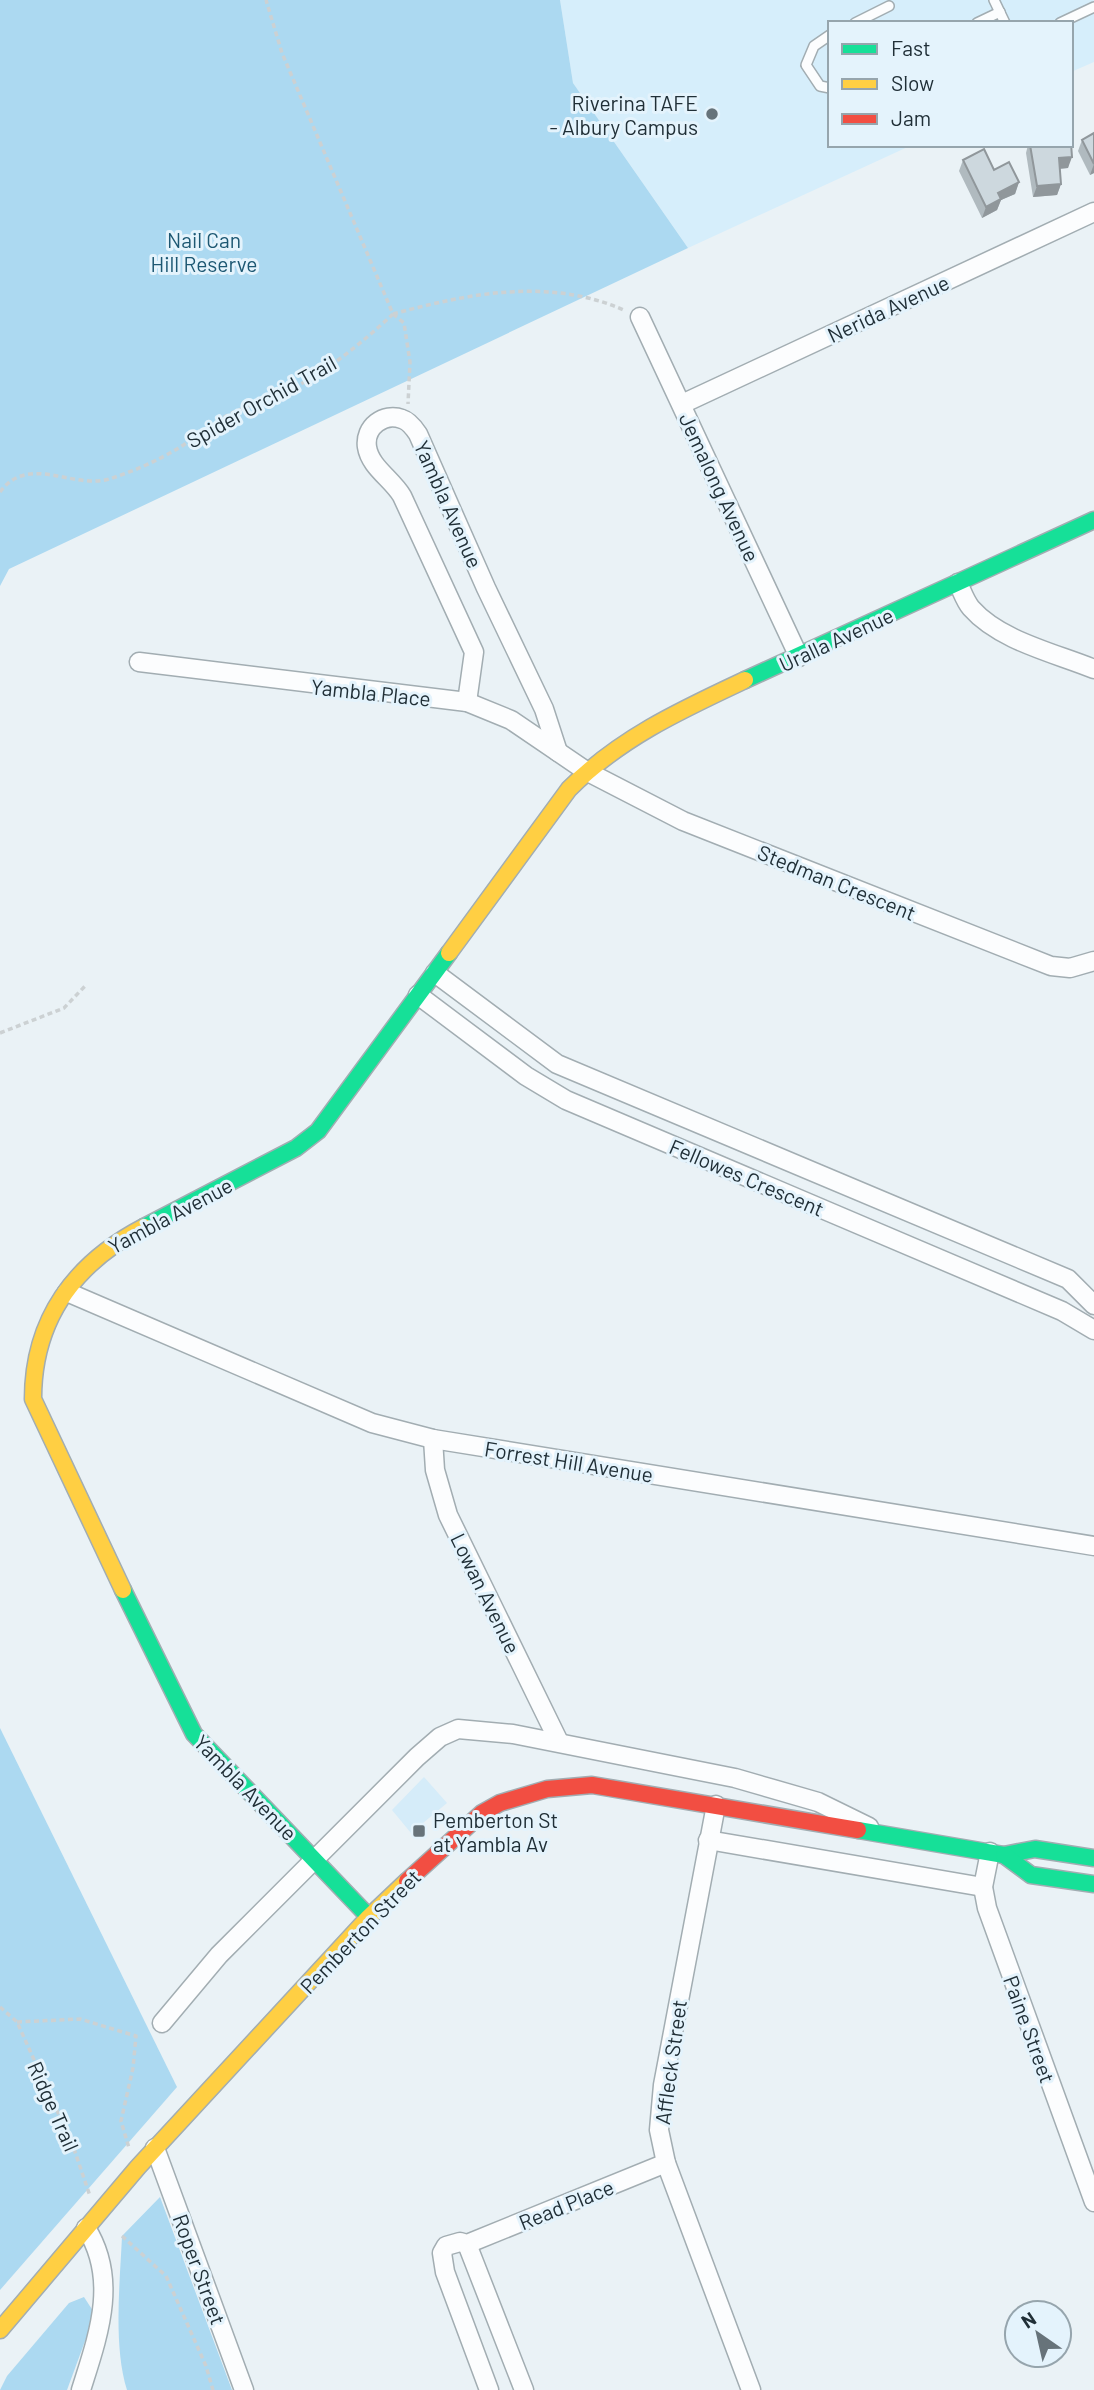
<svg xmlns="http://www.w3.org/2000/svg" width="1094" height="2390" font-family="Barlow,sans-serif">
  <rect width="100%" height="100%" fill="#eaf2f6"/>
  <path fill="#d6eefb" d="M 560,0 L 1094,0 L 1094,62 L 1071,72 L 1071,23 L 830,23 L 830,145 L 912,145 L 688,248 L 573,83 Z"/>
  <path fill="#d5ecf9" d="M 424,1777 L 447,1803 L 411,1833 L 392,1810 Z"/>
  <g fill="#acd9f1">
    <path d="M 0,0 L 560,0 L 573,83 L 688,248 L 9,569 L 0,586 Z"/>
    <path d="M 0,1728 L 177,2087 L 0,2290 Z"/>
    <path d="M 160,2197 L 232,2390 L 127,2390 C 113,2346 120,2282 122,2236 Z"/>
    <path d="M 84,2297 L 95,2314 L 67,2390 L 0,2390 L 7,2376 L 69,2303 Z"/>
  </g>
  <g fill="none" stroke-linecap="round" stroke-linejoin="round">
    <defs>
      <g id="lane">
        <path d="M 994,0 L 1005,23"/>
        <path d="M 855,23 L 889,6"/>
        <path d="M 977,23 L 1000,12"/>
        <path d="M 1060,23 L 1094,7"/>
        <path d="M 830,35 L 814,46 L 806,65 L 820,86 L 830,88"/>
      </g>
      <g id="street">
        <path d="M 640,317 L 799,657"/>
        <path d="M 682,404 L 1094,212"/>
        <path d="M 958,583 C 962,591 965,601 971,608 C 1000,641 1055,653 1094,669"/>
        <path d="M 139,662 L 467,702 L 511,720 L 586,771 L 683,821 L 1051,966 L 1070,968 L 1094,961"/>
        <path d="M 467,702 L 474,652 L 402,496 C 392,479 370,467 367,447 C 364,427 384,412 402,419 C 409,421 414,428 418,434 L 486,588 L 544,709 L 558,752"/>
        <path d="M 435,973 L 557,1064 L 1068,1279 L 1094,1305"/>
        <path d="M 418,995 L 526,1076 L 566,1100 L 1062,1311 L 1094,1330"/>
        <path d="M 67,1292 L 372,1423 L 433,1439 L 1094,1546"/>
        <path d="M 433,1439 L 435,1470 L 448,1515 L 559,1742"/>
        <path d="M 716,1805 L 663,2085 L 659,2130 L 666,2163 L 751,2390"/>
        <path d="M 708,1840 L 983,1887"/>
        <path d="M 990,1852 L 983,1887 L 987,1908 L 1094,2202"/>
        <path d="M 162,2023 L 219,1955 L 417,1757 L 440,1737 L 458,1729 L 513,1734 L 735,1778 L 818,1802 L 869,1827"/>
        <path d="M 155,2148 L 244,2390"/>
        <path d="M 467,2244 L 524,2390"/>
        <path d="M 81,2390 C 98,2336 119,2280 86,2228"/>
        <path d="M 489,2390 L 445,2272 L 442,2253 L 446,2246 L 460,2242 L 467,2244 L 666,2163"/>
      </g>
      <g id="fast">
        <path d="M 745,680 L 1094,520"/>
        <path d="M 144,1227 L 296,1148 L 318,1131 L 449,953"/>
        <path d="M 123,1590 L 194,1734 L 369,1917"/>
        <path d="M 858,1830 L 1004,1855 L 1035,1849 L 1094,1858"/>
        <path d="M 1004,1855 L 1031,1875 L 1094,1884"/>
      </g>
      <g id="slow">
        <path d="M 449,953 L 569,789 C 620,738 681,710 745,680"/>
        <path d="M 123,1590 L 33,1399 C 33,1319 75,1263 144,1227"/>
        <path d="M 0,2330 L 138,2167 L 369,1917 L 407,1881"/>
      </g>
      <path id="jam" d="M 407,1881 L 482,1813 L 500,1803 L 547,1789 L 592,1785 L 858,1830"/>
    </defs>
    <use href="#lane" stroke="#a2adb2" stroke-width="12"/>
    <use href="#street" stroke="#a2adb2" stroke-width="21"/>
    <use href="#fast" stroke="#a2adb2" stroke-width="19"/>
    <use href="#slow" stroke="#a2adb2" stroke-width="19"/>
    <use href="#jam" stroke="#a2adb2" stroke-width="19"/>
    <g stroke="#ccd1d3" stroke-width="3.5" stroke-dasharray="5 3.5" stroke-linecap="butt">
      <path d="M 393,314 C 470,293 551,277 626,311"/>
      <path d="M 393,314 L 404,323 L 410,362 L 408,404"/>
      <path d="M 0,492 C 29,453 73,490 109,479 C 132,472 157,461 177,449 C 194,439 209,425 226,416 C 245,406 266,401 285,392 C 324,374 362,343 393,314 L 282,53 L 266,0"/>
      <path d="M 0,1033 L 64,1008 L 86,985"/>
      <path d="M 0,2007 L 17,2022 L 73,2146 L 90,2196"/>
      <path d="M 17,2022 L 80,2019 L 136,2036 L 133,2068 L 121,2121 L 129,2148"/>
      <path d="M 122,2236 L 166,2276 L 206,2366 L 213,2390"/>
    </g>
    <use href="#lane" stroke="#fcfdfe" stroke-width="9"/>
    <use href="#street" stroke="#fcfdfe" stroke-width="18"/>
    <use href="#fast" stroke="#16e098" stroke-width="16"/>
    <use href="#slow" stroke="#ffcf43" stroke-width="16"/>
    <use href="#jam" stroke="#f24e42" stroke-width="16"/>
  </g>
  <g fill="#b0babf">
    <path d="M 1094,133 L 1094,173 L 1090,175 L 1078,151 L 1082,140 Z"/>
    <path d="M 1028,145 L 1071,145 L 1068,168 L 1060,169 L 1061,184 L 1057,195 L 1033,197 L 1026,153 Z"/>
    <path d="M 963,160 L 994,170 L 1019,182 L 1015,194 L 1001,200 L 997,210 L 982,218 L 959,171 Z"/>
  </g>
  <g fill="#90979b">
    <path d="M 1072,157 L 1068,168 L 1055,169 L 1059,158 Z"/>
    <path d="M 1094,164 L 1094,173 L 1090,175 Z"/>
    <path d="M 1019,182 L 1015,194 L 1001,200 L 997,210 L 982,218 L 986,207 L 998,193 Z"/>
    <path d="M 1061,184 L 1057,195 L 1033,197 L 1037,186 Z"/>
  </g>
  <g fill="#cdd8de" stroke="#90979b" stroke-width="2">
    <path d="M 1094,133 L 1094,164 L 1082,140 Z"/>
    <path d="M 1071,143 L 1072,157 L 1059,158 L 1061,184 L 1037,186 L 1030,145 L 1071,145 Z"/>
    <path d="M 984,149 L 994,170 L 1009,162 L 1019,182 L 998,193 L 1001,199 L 986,207 L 963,160 Z"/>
  </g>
  <g fill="#67737a" stroke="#e4f3fc" stroke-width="2.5">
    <circle cx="712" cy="114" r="7"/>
    <rect x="412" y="1824" width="14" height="14" rx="3.5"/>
  </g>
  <g text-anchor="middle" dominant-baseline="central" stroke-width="6" stroke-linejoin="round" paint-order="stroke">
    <g font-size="21" fill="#202f37" stroke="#e4f3fc" text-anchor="end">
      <text x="698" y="102">Riverina TAFE<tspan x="698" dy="24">- Albury Campus</tspan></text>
      <text x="433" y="1819" text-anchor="start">Pemberton St<tspan x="433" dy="24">at Yambla Av</tspan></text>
    </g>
    <g font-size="21" fill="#1d5873" stroke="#e4f3fc">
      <text x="204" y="239">Nail Can<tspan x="204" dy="24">Hill Reserve</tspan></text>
    </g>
    <g font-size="21" fill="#202f37" stroke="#e4f3fc">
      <text transform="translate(888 308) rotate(-25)">Nerida Avenue</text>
      <text transform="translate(261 401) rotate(-29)">Spider Orchid Trail</text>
      <text transform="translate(720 487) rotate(65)">Jemalong Avenue</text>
      <text transform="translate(449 504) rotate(66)">Yambla Avenue</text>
      <text transform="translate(836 639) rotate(-25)">Uralla Avenue</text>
      <text transform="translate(371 692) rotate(6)">Yambla Place</text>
      <text transform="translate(837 882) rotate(22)">Stedman Crescent</text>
      <text transform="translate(747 1177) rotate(23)">Fellowes Crescent</text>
      <text transform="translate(170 1215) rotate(-28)">Yambla Avenue</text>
      <text transform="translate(569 1461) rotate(9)">Forrest Hill Avenue</text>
      <text transform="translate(486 1593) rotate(64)">Lowan Avenue</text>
      <text transform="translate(246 1787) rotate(46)">Yambla Avenue</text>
      <text transform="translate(360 1931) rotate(-46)">Pemberton Street</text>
      <text transform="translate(1030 2029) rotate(70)">Paine Street</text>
      <text transform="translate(670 2062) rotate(-82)">Affleck Street</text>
      <text transform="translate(54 2106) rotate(66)">Ridge Trail</text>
      <text transform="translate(566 2204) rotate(-22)">Read Place</text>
      <text transform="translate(200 2269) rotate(70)">Roper Street</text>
    </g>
  </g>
  <rect x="828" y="21" width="245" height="126" fill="#e4f3fc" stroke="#96a5ad" stroke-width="2"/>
  <rect x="842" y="44" width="35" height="10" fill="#16e098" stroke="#96a5ad" stroke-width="2"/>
  <text x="891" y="56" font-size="21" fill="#202f37">Fast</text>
  <rect x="842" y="79" width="35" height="10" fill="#ffcf43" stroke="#96a5ad" stroke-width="2"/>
  <text x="891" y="91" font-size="21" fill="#202f37">Slow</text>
  <rect x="842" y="114" width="35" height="10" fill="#f24e42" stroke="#96a5ad" stroke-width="2"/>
  <text x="891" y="126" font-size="21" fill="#202f37">Jam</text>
  <g transform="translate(1038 2334) rotate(326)"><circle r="33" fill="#e4f3fc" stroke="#96a5ad" stroke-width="2"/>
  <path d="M0-5L12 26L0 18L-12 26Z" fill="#67737a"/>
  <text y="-10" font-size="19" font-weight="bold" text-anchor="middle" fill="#202f37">N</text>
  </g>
</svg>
